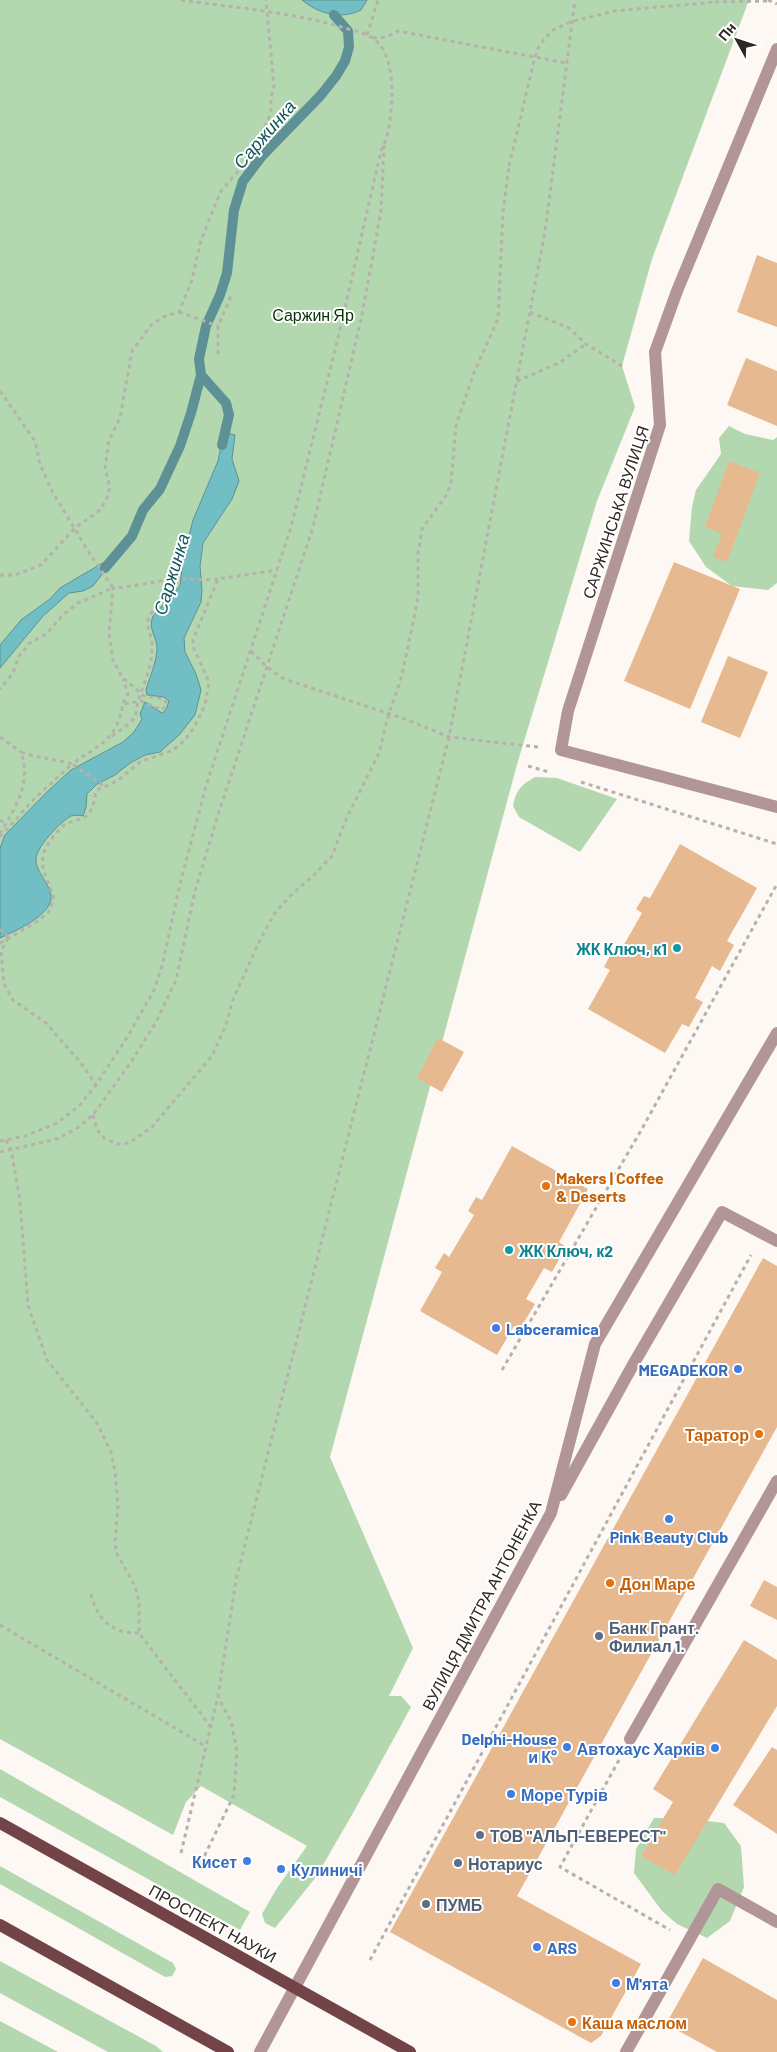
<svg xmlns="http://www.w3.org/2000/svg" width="777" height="2052" font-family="Barlow,sans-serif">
  <rect width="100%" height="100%" fill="#fdf8f3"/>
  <g fill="#b3d8af">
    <path d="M 0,0 L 749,0 L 652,259 L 622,366 L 635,407 L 597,501 L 518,761 L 330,1457 L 413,1648 L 389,1696 L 401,1696 L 411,1707 L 353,1813 L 316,1877 L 275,1928 L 265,1923 L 262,1914 L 277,1888 L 307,1846 L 201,1786 L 186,1802 L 173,1835 L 0,1739 Z"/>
    <path d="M 729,426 L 745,434 L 773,440 L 777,437 L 777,583 L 768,590 L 732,586 L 706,567 L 689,541 L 692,507 L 696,490 L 721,454 L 719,438 Z"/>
    <path d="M 535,777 L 557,778 L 617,799 L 580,852 L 519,817 L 513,806 C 516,790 521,785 535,777 Z"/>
    <path d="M 0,1769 L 250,1912 L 240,1930 L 0,1797 Z"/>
    <path d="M 654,1818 L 682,1818 L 724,1823 L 741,1846 L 744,1887 L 730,1921 L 707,1938 L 677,1924 L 662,1911 L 634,1873 L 636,1849 Z"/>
    <path d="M 0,1866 L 173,1963 L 176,1969 L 172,1976 L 165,1977 L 0,1884 Z"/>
    <path d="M 0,1961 L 156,2046 L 163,2052 L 108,2052 L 0,1993 Z"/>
    <path d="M 0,2021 L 58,2052 L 0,2052 Z"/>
  </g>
  <g fill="#72bec5" stroke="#5d9195">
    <path d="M 302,0 L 367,0 L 361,10 C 341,20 319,14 302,0 Z"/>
    <path d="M 224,432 L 235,435 L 232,459 L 239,481 L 232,499 L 203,543 L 200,566 L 202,590 L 201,602 L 184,638 L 185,652 L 196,674 L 201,690 L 195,715 L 179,735 L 160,752 L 145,755 L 130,763 L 115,775 L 97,784 L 87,794 L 86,807 L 83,816 C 78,815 75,815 71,816 C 61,821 35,848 36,860 C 36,874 56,889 50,903 C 43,919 15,931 0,938 L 0,848 L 5,835 L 48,791 L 71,770 L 123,742 L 134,732 L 142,719 L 140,714 L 145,702 L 162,713 L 166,710 L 169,701 L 164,697 L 147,695 L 146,689 C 150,677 156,663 157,650 C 158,637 147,630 153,616 L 180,586 L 183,559 L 193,520 L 218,461 Z"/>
    <path d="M 118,554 L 93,586 L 83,591 L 69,593 L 43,616 L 0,668 L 0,645 L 21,620 L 50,599 L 60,588 Z"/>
  </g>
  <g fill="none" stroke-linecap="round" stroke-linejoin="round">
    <g stroke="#5d9195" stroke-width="10">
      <path d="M 222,445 L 229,415 L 226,403 L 201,375 L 199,359 L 206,326 L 220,295 L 227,273 L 234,210 L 243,181 L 262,156 L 321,95 L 336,76 L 345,61 L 349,47 L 348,31 L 334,15"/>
      <path d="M 105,568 L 132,536 L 143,510 L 160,489 L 180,446 L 191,413 L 201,375"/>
    </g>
  </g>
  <g fill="#e7b991">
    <path d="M 757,255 L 777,263 L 777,327 L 737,312 Z"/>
    <path d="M 746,358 L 777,371 L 777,426 L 727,405 Z"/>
    <path d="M 729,461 L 760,473 L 727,562 L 713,557 L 722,534 L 705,527 Z"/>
    <path d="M 674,562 L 740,589 L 690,709 L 624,681 Z"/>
    <path d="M 728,656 L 768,672 L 740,738 L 701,722 Z"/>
    <path d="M 680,844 L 757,888 L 727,941 L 734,945 L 720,971 L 712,966 L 695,998 L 703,1002 L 689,1027 L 682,1024 L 665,1053 L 588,1009 L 610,970 L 604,967 L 612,952 L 618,955 L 642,913 L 636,909 L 644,896 L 650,898 Z"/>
    <path d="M 438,1038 L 464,1052 L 442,1092 L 417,1078 Z"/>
    <path d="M 512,1146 L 588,1189 L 559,1242 L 566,1247 L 552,1272 L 544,1268 L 526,1299 L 535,1304 L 520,1329 L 514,1326 L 497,1355 L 420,1311 L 442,1272 L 435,1268 L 444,1253 L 449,1257 L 474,1215 L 468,1211 L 476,1197 L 482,1200 Z"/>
    <path d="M 763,1258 L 777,1266 L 777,1427 L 517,1896 L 641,1964 L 601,2036 L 591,2043 L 390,1932 Z"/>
    <path d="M 764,1580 L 777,1587 L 777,1620 L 750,1606 Z"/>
    <path d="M 744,1640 L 777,1660 L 777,1706 L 675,1875 L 641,1856 L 673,1802 L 653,1789 Z"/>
    <path d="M 772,1747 L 777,1750 L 777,1834 L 733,1805 Z"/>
    <path d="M 703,1958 L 777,2000 L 777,2052 L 717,2052 L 666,2024 Z"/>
  </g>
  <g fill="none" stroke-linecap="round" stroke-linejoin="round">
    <g stroke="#b6b1ad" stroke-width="3" stroke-dasharray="4 4" stroke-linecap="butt">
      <path d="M 768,0 L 777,4"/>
      <path d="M 715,2 L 769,1"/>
      <path d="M 367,35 L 378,0"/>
      <path d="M 373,38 L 387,37 L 398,31 L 566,63"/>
      <path d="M 179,312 L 218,326"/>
      <path d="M 530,312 L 569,328 L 586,344 L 622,366"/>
      <path d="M 218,354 L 218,326 L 231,296"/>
      <path d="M 517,381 L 559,363 L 586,344"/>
      <path d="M 0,391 L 35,441 L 40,464 L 52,491 L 88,551 L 113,588 L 78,603 L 63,615 L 46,634 L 30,643 L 19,656 L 13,673 L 0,689"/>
      <path d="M 0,575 L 15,575 L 41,565 L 75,528 L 100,510 L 107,498 L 110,487 L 105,469 L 109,440 L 120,418 L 132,351 L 152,324 L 163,317 L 179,312 L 192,280 L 201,240 L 221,191 L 251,156 L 259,141 L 271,112 L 271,98 L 274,86 L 266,0"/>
      <path d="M 251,651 L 267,667 L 284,679 L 408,720 L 449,737 L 538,747"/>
      <path d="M 123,703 L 128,694 L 123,679"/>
      <path d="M 112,736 C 119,730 131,725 135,716 C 137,712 137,706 138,701 C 144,683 153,665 152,645 C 152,634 144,626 150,615 C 157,604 179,593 176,579"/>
      <path d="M 0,737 L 21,752"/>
      <path d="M 528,766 L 549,772"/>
      <path d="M 581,782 L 777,844"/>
      <path d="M 0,820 L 6,824"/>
      <path d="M 0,834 C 15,808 32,783 21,752 C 38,758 55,759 72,764 C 100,744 117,740 123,704 L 141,701 L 162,710 L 167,704 L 164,699 L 144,696 L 122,677 L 113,660 L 109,634 L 113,588 C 134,587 154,581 175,579 C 190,578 204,581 218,579"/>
      <path d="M 0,837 L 35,798 L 72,764 L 104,786"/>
      <path d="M 0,929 L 8,937"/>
      <path d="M 8,938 L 1,951 L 4,984 L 13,1000 L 46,1023 L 81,1063 L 96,1085"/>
      <path d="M 0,943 L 38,921 L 48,913 L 54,899 C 46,872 33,862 53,837 C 57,832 61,827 66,824 C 75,819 84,821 90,812 C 94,807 94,797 97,790 L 117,781 L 140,762 L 173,750 L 184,741 L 194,728 L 205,705 L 209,682 L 194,649 L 193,640 L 218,579 L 277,570"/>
      <path d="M 93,1115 L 97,1130 L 105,1139 L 117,1144 L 129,1143 L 152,1127 L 212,1056 L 226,1025 L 232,1002 L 260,940 L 274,914 L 293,893 L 314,875 L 332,856 L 347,817 L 379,753 L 389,713 L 401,679 L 414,618 L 418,597 L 418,554 L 422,529 L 447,494 L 451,483 L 456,425 L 475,370 L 498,319 L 503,212 L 509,166"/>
      <path d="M 6,1140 L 11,1149 L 20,1201 L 28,1305 L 47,1360 L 97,1423 L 111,1452 L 115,1471 L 118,1505 L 115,1541 L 116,1552 L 135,1586 L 139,1601 L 139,1633 L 211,1727"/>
      <path d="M 0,1141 L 25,1136 L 57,1123 L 79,1106 L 96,1085 L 128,1036 L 154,990 L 162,966 L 180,884 L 206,786 L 291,527 L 338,338 L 381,151 C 390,134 391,115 392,96 C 392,78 390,51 374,39 C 364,32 350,30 338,26 C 287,12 233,7 180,0"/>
      <path d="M 0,1152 L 57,1139 L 76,1129 L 93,1115 L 131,1062 L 156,1022 L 176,980 L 195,891 L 218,815 L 313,527 L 362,315 L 381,211 L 384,145"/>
      <path d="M 502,1370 L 643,1127 L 777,884"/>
      <path d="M 91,1594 C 97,1620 113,1634 139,1633"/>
      <path d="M 0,1625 L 207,1747"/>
      <path d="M 619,1760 L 560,1867 L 670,1930"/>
      <path d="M 181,1853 L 218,1696 L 236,1580 L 449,737 L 545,232 L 575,0"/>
      <path d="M 201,1863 L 234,1795 L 237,1751 L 231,1721 L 218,1697"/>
      <path d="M 370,1960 L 751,1255"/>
    </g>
    <g stroke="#b19597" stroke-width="12">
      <path d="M 777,49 L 677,291 L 655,352 L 660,425 L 568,711 L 561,750 L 777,807"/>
      <path d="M 561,1495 L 634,1363 L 722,1212 L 777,1241"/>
      <path d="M 630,1739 L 777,1481"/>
      <path d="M 260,2052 L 551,1513 L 595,1344 L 777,1033"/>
      <path d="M 626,2052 L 718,1889 L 777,1922"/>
    </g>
    <g stroke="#724448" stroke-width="12">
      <path d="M 0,1823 L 410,2052"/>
      <path d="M 0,1925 L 228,2052"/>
    </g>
    <path stroke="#b6b1ad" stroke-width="3" stroke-dasharray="4 4" stroke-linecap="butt" d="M 509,166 L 535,57 L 540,44 L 553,30 L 570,22 L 614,11 L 715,2"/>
  </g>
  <g fill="#0f9aa8" stroke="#fff" stroke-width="2">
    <circle cx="677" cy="948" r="5"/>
    <circle cx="509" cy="1250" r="5"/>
  </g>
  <g fill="#e8710a" stroke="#fff" stroke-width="2">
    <circle cx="546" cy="1186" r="5"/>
    <circle cx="759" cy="1434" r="5"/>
    <circle cx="610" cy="1583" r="5"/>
    <circle cx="572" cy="2022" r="5"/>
  </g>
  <g fill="#3f7fe0" stroke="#fff" stroke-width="2">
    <circle cx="496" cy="1328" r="5"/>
    <circle cx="738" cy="1369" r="5"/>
    <circle cx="669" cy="1519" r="5"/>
    <circle cx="567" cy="1747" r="5"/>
    <circle cx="715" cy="1748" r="5"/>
    <circle cx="511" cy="1794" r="5"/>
    <circle cx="247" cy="1861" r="5"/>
    <circle cx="281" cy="1869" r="5"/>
    <circle cx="537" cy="1947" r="5"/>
    <circle cx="616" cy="1983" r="5"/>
  </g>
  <g fill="#5c6f8a" stroke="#fff" stroke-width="2">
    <circle cx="599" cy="1636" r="5"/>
    <circle cx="480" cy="1835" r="5"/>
    <circle cx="458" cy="1863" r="5"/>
    <circle cx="426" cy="1904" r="5"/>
  </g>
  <g text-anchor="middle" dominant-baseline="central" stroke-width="4" stroke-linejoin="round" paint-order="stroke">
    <g font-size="16" fill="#083306" stroke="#fff">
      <text x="313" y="314">Саржин Яр</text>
    </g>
    <g font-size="16" fill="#2d2824" stroke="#fff">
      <text transform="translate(615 512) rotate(-72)">САРЖИНСЬКА ВУЛИЦЯ</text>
      <text transform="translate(481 1605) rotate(-62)">ВУЛИЦЯ ДМИТРА АНТОНЕНКА</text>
      <text transform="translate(213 1923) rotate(29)">ПРОСПЕКТ НАУКИ</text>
    </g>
    <g font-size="16" font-weight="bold" fill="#0d838f" stroke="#fff" text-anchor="end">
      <text x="667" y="948">ЖК Ключ, к1</text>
      <text x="519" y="1250" text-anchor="start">ЖК Ключ, к2</text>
    </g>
    <g font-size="16" font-weight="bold" fill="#c56008" stroke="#fff" text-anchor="start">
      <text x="556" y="1177">Makers | Coffee<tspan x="556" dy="18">&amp; Deserts</tspan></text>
      <text x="749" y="1434" text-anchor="end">Таратор</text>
      <text x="620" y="1583">Дон Маре</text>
      <text x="582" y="2022">Каша маслом</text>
    </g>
    <g font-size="16" font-weight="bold" fill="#366cbe" stroke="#fff" text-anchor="start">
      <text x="506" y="1328">Labceramica</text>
      <text x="728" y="1369" text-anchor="end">MEGADEKOR</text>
      <text x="669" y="1536" text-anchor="middle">Pink Beauty Club</text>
      <text x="557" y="1738" text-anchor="end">Delphi-House<tspan x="557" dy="18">и К°</tspan></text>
      <text x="705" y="1748" text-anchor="end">Автохаус Харків</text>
      <text x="521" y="1794">Море Турів</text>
      <text x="237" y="1861" text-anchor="end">Кисет</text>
      <text x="291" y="1869">Кулиничі</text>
      <text x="547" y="1947">ARS</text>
      <text x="626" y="1983">М'ята</text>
    </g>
    <g font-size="16" font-weight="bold" fill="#4e5e75" stroke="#fff" text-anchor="start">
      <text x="609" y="1627">Банк Грант.<tspan x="609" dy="18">Филиал 1.</tspan></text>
      <text x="490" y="1835">ТОВ "АЛЬП-ЕВЕРЕСТ"</text>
      <text x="468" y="1863">Нотариус</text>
      <text x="436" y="1904">ПУМБ</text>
    </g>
    <g font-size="18" font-style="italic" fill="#12555a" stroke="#fff">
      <text transform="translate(264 134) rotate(-49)">Саржинка</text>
      <text transform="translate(171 574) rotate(-73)">Саржинка</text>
    </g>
  </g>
  <g transform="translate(737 40) rotate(310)" stroke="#ffffff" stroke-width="4" paint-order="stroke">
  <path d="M0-4L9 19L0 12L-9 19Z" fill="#2d2824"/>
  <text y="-8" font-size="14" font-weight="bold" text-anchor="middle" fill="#2d2824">Пн</text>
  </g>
</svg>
